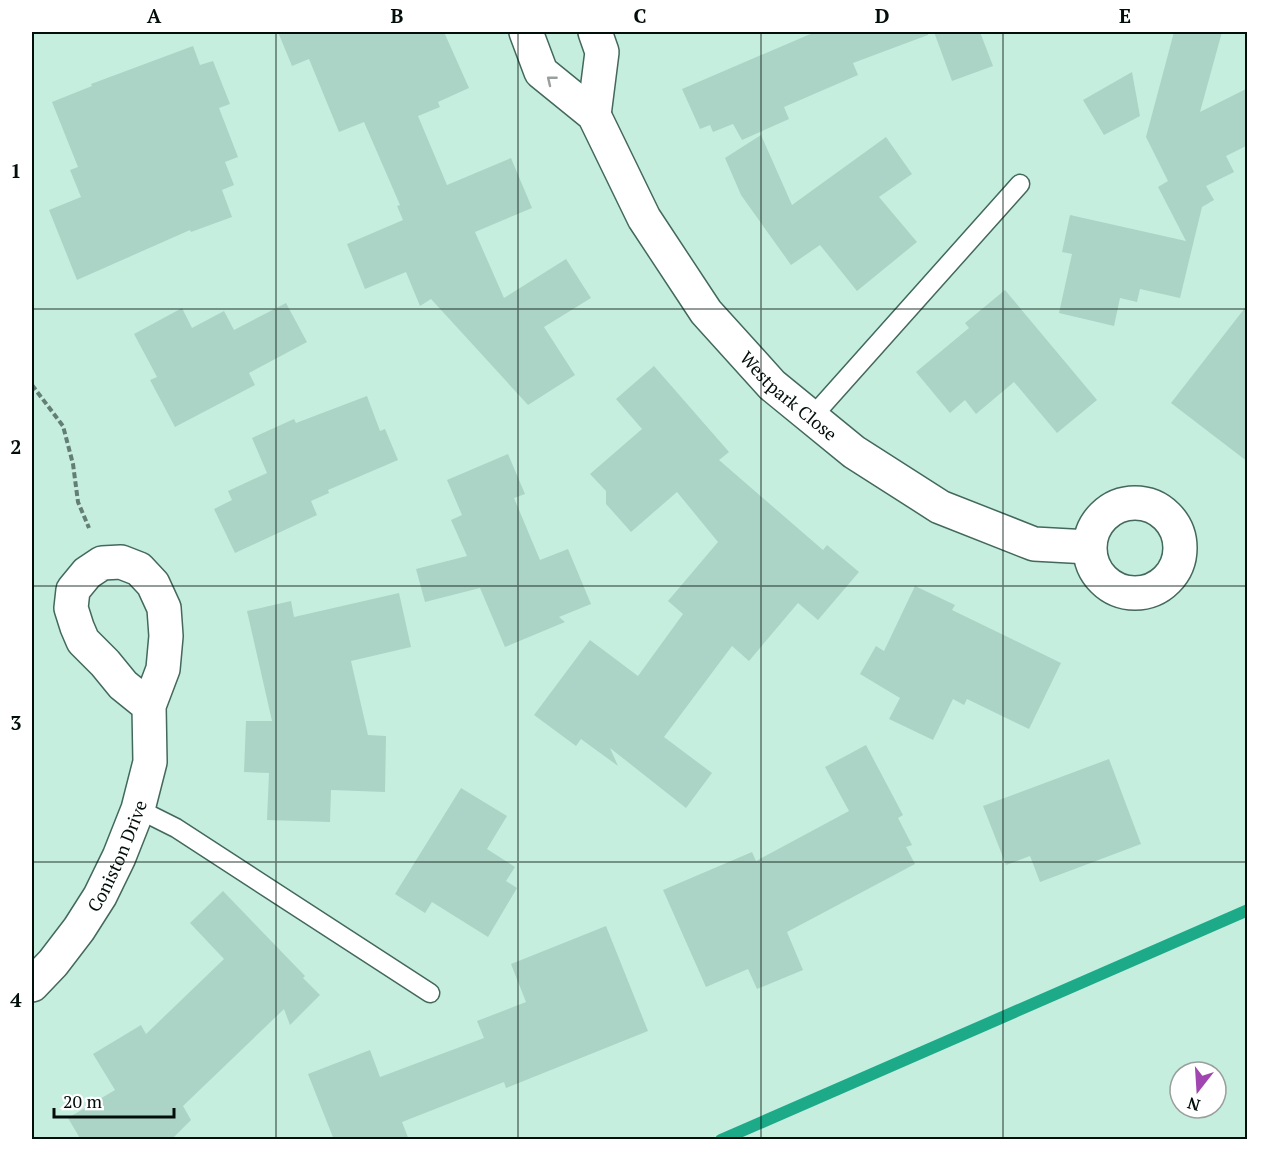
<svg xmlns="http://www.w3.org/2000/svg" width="1279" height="1171" font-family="'PT Serif',serif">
  <rect width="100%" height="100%" fill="#c5eedf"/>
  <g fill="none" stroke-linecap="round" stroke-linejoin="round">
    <path stroke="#1daa89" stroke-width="12" d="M 721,1140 L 1248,910"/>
  </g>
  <g fill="#acd4c6">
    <path d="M 278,32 L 444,32 L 469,88 L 438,102 L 440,107 L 418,116 L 447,185 L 511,158 L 532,208 L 475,232 L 504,298 L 566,259 L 591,298 L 544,327 L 575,375 L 528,405 L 431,299 L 420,306 L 406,272 L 365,289 L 347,244 L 403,220 L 397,206 L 400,205 L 364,122 L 339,132 L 309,59 L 292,66 Z"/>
    <path d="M 815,32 L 928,32 L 928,35 L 853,63 L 858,75 L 784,107 L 789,119 L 742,140 L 733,124 L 713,132 L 710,125 L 700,129 L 682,89 Z"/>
    <path d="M 934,32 L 980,32 L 993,66 L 952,81 Z"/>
    <path d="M 1174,32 L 1222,32 L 1200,112 L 1248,88 L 1248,145 L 1226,156 L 1234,172 L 1206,186 L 1214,200 L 1202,207 L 1180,298 L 1140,289 L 1137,302 L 1120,298 L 1114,326 L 1059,313 L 1072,254 L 1062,252 L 1070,215 L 1186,241 L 1158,187 L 1168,181 L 1146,137 Z"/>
    <path d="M 193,46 L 200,65 L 213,61 L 230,104 L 219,108 L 238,157 L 225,162 L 234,185 L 222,190 L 232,217 L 191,232 L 190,230 L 77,280 L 49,210 L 81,197 L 70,170 L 78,167 L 52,102 L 92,86 L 91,84 Z"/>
    <path d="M 1132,72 L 1140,116 L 1104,135 L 1083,100 Z"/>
    <path d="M 761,135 L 792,205 L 886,137 L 912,174 L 879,197 L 917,242 L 857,291 L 820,245 L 791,265 L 741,195 L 725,158 Z"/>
    <path d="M 1005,290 L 1097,400 L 1057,433 L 1014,382 L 976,414 L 965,400 L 950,413 L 916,372 L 969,328 L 965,323 Z"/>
    <path d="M 286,303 L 307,342 L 249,373 L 255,385 L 175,427 L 150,380 L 157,377 L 134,334 L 182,308 L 192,328 L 224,311 L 234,330 Z"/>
    <path d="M 1248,304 L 1248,462 L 1171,403 Z"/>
    <path d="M 654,366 L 729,452 L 719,460 L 823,550 L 827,545 L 859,572 L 818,620 L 798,603 L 749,661 L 732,646 L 664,737 L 712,773 L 686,808 L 610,748 L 618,766 L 581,739 L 576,746 L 534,715 L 590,640 L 638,676 L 683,614 L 668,601 L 718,542 L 677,492 L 631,532 L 606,504 L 606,491 L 590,474 L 642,429 L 616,399 Z"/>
    <path d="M 367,396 L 380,431 L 385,429 L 398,460 L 328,490 L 329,493 L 311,501 L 317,515 L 235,553 L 214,509 L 232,500 L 228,491 L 267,473 L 252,438 L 294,419 L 296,423 Z"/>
    <path d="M 508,454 L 525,494 L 514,498 L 540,560 L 568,549 L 591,604 L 559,617 L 565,622 L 505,647 L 480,588 L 425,602 L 416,569 L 467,556 L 451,520 L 462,515 L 447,480 Z"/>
    <path d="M 915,586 L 955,605 L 952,610 L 1061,663 L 1029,729 L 967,699 L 964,705 L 953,699 L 933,740 L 889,719 L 900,698 L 860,674 L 876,646 L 884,651 Z"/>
    <path d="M 399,593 L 411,647 L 351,661 L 368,735 L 386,736 L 385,792 L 331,790 L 330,822 L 267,820 L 269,773 L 244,772 L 246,721 L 272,721 L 247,611 L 291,601 L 294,617 Z"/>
    <path d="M 866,745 L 903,815 L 898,818 L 912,845 L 906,847 L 915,864 L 787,932 L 803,970 L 757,989 L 748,969 L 706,987 L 663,890 L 752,852 L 756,861 L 849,811 L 825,767 Z"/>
    <path d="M 1109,759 L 1141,844 L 1040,882 L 1030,856 L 1006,865 L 983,806 Z"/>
    <path d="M 461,788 L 507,816 L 487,849 L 515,867 L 506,881 L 517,888 L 488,937 L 432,902 L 425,913 L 395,894 Z"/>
    <path d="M 223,891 L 305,976 L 303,978 L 320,995 L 290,1025 L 284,1009 L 183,1106 L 191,1120 L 171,1140 L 81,1140 L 68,1118 L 115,1090 L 93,1054 L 141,1025 L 146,1034 L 224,959 L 190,923 Z"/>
    <path d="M 606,926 L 648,1031 L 506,1088 L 504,1082 L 402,1122 L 409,1140 L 334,1140 L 308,1074 L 370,1050 L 380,1077 L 484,1038 L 477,1021 L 526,1002 L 511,964 Z"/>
  </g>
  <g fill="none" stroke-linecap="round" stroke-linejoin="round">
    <defs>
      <g id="lane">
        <path d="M 812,417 L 1020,184"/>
        <path d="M 138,809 L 176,828 L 430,993"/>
      </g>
      <g id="street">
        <path id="s1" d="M 526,32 L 541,72 L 594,115 L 644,218 L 706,312 L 772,385 L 854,452 L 940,507 L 1034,544 L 1089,547"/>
        <path d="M 594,115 L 602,52 L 595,32"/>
        <circle cx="1135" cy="548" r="45"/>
        <path id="s2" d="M 32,985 L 53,963 L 79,929 L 100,896 L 119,857 L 138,809 L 150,762 L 149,706 L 123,685 L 105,663 L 83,641 L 77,627 L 71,608 L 73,590 L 87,573 L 102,563 L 121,562 L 139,569 L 153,584 L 164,608 L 166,636 L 163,669 L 149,706"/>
      </g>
    </defs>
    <use href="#lane" stroke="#43685c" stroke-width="21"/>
    <use href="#street" stroke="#43685c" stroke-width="36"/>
    <path stroke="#637e74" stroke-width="4" stroke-dasharray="6 3" stroke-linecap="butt" d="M 32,385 L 63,426 L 73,464 L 78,502 L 89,528"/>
    <use href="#lane" stroke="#fff" stroke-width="18"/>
    <use href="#street" stroke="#fff" stroke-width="33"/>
  </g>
  <defs><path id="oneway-chevron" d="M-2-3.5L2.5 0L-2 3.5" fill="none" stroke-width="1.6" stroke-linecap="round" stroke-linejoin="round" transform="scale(1.5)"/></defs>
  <use stroke="#9a9f9d" href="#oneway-chevron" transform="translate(551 80) rotate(-141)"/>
  <path fill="none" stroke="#020e0a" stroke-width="1.5" stroke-opacity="0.55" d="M 276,32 L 276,1140M 518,32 L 518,1140M 761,32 L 761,1140M 1003,32 L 1003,1140M 32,309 L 1248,309M 32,586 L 1248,586M 32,862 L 1248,862"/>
  <g text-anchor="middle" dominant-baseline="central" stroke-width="4.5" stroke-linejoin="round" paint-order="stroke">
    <g font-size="18" fill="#020e0a" stroke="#fff">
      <text stroke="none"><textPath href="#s1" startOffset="456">Westpark Close</textPath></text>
      <text stroke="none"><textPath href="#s2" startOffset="156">Coniston Drive</textPath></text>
    </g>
  </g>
  <rect width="1279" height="1171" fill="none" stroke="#ffffff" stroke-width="66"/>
  <g transform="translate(1198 1090) rotate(197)"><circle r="28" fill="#ffffff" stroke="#9a9f9d" stroke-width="1.5"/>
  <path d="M0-4.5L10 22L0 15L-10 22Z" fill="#a146b1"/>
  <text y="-9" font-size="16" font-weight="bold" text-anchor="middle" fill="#020e0a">N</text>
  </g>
  <path d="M54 1108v9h120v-9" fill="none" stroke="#020e0a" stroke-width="3"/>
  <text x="63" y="1108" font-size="18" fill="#020e0a" stroke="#ffffff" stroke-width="4.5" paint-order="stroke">20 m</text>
  <rect x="33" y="33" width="1213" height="1105" fill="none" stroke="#020e0a" stroke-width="2"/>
  <g font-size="20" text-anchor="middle" font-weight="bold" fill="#020e0a">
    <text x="154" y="23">A</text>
    <text x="397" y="23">B</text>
    <text x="640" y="23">C</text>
    <text x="882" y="23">D</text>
    <text x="1125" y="23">E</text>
    <text x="16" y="178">1</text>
    <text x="16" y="454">2</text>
    <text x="16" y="730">3</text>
    <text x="16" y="1007">4</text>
  </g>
</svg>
